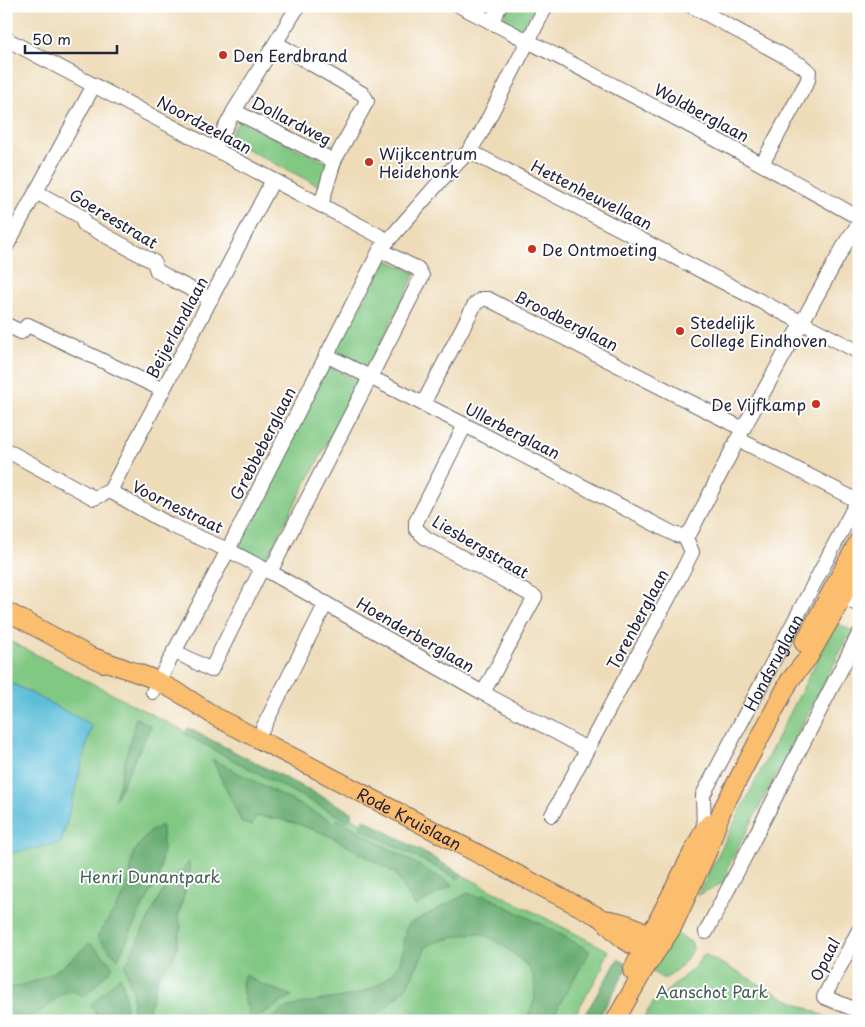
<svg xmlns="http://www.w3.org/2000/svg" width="865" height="1027" font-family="'Playpen Sans',sans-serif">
  <rect width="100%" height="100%" fill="#fff"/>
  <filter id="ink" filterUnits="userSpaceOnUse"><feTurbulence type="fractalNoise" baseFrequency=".02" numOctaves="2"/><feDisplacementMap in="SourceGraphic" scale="10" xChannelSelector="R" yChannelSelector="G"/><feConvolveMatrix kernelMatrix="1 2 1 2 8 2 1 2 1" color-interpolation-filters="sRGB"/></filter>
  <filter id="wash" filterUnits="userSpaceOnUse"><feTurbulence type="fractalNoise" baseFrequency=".0096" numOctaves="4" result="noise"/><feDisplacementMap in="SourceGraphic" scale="20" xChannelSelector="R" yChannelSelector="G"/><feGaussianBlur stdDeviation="1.12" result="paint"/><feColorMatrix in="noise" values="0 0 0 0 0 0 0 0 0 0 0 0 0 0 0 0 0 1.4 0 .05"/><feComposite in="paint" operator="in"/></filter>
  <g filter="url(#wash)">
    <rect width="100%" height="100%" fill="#eedcb9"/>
    <g fill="#81c883" stroke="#52755f">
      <path d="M 510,6 L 535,6 L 521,31 L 502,21 Z"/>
      <path d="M 239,121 L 330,164 L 319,186 L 227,139 Z"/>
      <path d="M 387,260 L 416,273 L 368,367 L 336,351 L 373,283 Z"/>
      <path d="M 328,366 L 360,382 L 264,562 L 235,547 Z"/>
      <path d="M 836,623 L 855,632 L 852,638 L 847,639 L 727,869 L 729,874 L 724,882 L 697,896 Z"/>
      <path d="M 6,639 L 609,951 L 602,963 L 604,966 L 571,1021 L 6,1021 Z"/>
      <path d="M 673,931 L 692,943 L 693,949 L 682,965 L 666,978 L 662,978 L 651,971 Z"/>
      <path d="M 704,954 L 785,998 L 835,1021 L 642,1021 L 652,1004 L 695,967 Z"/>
    </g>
    <g fill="#68ac71" stroke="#456756">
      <path d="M 136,718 L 151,726 L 115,799 Z"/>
      <path d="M 188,728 L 344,808 L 353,813 L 348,821 L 346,820 L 184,734 Z"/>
      <path d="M 212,759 L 335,823 L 338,819 L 453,885 L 415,906 L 395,873 L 328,835 L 298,824 L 279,819 L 255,816 L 252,826 L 242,823 Z"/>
      <path d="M 364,819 L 462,874 L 459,879 L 360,828 Z"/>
      <path d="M 162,825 L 163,848 L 159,877 L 141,910 L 118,959 L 97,937 L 124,895 L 130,878 L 133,853 L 149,832 Z"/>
      <path d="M 189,862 L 190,872 L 178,918 L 181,927 L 175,954 L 172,960 L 158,976 L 146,1021 L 132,1021 L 133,992 L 125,966 L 161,894 Z"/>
      <path d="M 468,893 L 478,897 L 484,895 L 558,933 L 590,951 L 550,1021 L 526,1021 L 535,999 L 535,987 L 533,975 L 528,967 L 514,954 L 495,940 L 480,933 L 467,934 L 436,942 L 426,947 L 411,979 L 403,991 L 385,1008 L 366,1021 L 269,1021 C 275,1016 281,1010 287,1008 C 324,994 364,1005 395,970 C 407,957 399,935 409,924 Z"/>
      <path d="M 89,943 L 100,952 L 113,967 L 84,997 C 69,985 61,995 49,1005 C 43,1010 36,1014 30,1021 L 6,1021 L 6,988 C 42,983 64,968 89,943 Z"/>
      <path d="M 618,959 L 629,965 L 597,1021 L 581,1021 Z"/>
      <path d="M 245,974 C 262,987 274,988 292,996 L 250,1021 C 249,1006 237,989 245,974 Z"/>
      <path d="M 120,976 C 126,993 127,1003 124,1021 L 95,1021 L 95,1011 L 91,1005 Z"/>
    </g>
    <path fill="#5bbdd9" stroke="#3e708a" d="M 6,680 L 92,725 L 61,843 L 6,854 Z"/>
  </g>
  <g filter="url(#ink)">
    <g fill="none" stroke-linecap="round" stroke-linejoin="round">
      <defs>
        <g id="minor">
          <path d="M 460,6 C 594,75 728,144 859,218"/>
          <path d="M 692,6 L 801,65 L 809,72 L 808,80 L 762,164"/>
          <path d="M 491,22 L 500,6"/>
          <path d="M 6,39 L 387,240"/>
          <path d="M 276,43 L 363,94 L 367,101 L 334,161 L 321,205"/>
          <path d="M 234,111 L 334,161"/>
          <path d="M 214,149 L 234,111 L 298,6"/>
          <path d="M 469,151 L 859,352"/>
          <path d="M 36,192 L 82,217 L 84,224 L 154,262 L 157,271 L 168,277"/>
          <path d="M 6,247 L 94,85"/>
          <path d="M 173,280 L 211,299"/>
          <path d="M 7,325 L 21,332 L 28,325 L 163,390"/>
          <path d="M 326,355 L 465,425 L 676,535 L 685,536"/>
          <path d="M 423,404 L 475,304 L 482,299 L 488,299 L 743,429"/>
          <path d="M 465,425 L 416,522 L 416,529 L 426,538 L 535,597 L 483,693"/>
          <path d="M 738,439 L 858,501"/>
          <path d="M 6,450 L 94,498 L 110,491 L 170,525 L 228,550 L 270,572 L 483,693 L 587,749"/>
          <path d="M 110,491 L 273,180"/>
          <path d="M 270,572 L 422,276 L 418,269 L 380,250"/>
          <path d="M 837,586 L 847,588 L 859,594"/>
          <path d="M 837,590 L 842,597 L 859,605"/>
          <path d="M 174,651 L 211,670 L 262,568"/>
          <path d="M 153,692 L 228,550 L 380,250 L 442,179 L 469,151 L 481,133 L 546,6"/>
          <path d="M 263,728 L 326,603"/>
          <path d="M 552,815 L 677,582 L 692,552 L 685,536 L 691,531 L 743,429 L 848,239 L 859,224"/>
          <path id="s1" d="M 704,830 L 703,795 L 859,498"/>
          <path d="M 859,930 L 824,997 L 859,1011"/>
          <path d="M 706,932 L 859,634"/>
        </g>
        <g id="major">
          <path d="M 6,611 L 103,663"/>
          <path d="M 804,643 L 859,540"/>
          <path id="s2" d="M 93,657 L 151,678 L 181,694 L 216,717 L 603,919 C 619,921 636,925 649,936 C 653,939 655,945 658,949"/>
          <path d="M 603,919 C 616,934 633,951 653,950"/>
          <path d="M 632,971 L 704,830 L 709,824"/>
          <path d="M 615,1021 L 644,970 L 672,928 L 708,850 L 722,810 L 790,680 L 808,658 L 834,613 L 859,565"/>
        </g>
      </defs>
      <use href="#minor" stroke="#696367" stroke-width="16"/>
      <use href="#major" stroke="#696367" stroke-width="20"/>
      <use href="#minor" stroke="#fff" stroke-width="14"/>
      <use href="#major" stroke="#fbbd6e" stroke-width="18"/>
    </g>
  </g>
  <g fill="#c8321e" stroke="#fff" stroke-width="2">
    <circle cx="223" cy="55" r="5"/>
    <circle cx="369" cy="162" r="5"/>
    <circle cx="532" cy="249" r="5"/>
    <circle cx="680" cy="331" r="5"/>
    <circle cx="816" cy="404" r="5"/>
  </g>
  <g text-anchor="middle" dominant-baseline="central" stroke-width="4" stroke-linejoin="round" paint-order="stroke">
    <g font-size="16" fill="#22223b" stroke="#fff" text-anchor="start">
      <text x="233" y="55">Den Eerdbrand</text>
      <text x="379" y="153">Wijkcentrum<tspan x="379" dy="18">Heidehonk</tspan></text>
      <text x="542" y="249">De Ontmoeting</text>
      <text x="690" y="322">Stedelijk<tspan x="690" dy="18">College Eindhoven</tspan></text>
      <text x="806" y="404" text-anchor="end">De Vijfkamp</text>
    </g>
    <g font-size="16" fill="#22223b" stroke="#fff">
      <text transform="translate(702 112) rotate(28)">Woldberglaan</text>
      <text transform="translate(292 120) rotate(27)">Dollardweg</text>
      <text transform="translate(205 124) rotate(28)">Noordzeelaan</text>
      <text transform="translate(592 194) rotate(27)">Hettenheuvellaan</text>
      <text transform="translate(114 218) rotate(31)">Goereestraat</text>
      <text transform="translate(567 320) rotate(27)">Broodberglaan</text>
      <text transform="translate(176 327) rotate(-62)">Beijerlandlaan</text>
      <text transform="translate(513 430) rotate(27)">Ullerberglaan</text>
      <text transform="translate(262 443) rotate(-63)">Grebbeberglaan</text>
      <text transform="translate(178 506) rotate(26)">Voornestraat</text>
      <text transform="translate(481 546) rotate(30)">Liesbergstraat</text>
      <text transform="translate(637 619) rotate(-62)">Torenberglaan</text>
      <text transform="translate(416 634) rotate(30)">Hoenderberglaan</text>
      <text stroke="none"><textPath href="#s1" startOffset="185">Hondsruglaan</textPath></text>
      <text stroke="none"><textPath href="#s2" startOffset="356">Rode Kruislaan</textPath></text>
      <text transform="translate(824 959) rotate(-63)">Opaal</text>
    </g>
    <g font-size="16" fill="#435c54" stroke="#fff">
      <text x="150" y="876">Henri Dunantpark</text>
      <text x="712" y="991">Aanschot Park</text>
    </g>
  </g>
  <rect width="865" height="1027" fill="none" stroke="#fff" stroke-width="25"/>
  <path d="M25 45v8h92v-8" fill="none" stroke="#22223b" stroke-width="2.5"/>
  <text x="32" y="45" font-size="15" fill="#22223b" stroke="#ffffff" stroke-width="4" paint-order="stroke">50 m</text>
</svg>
